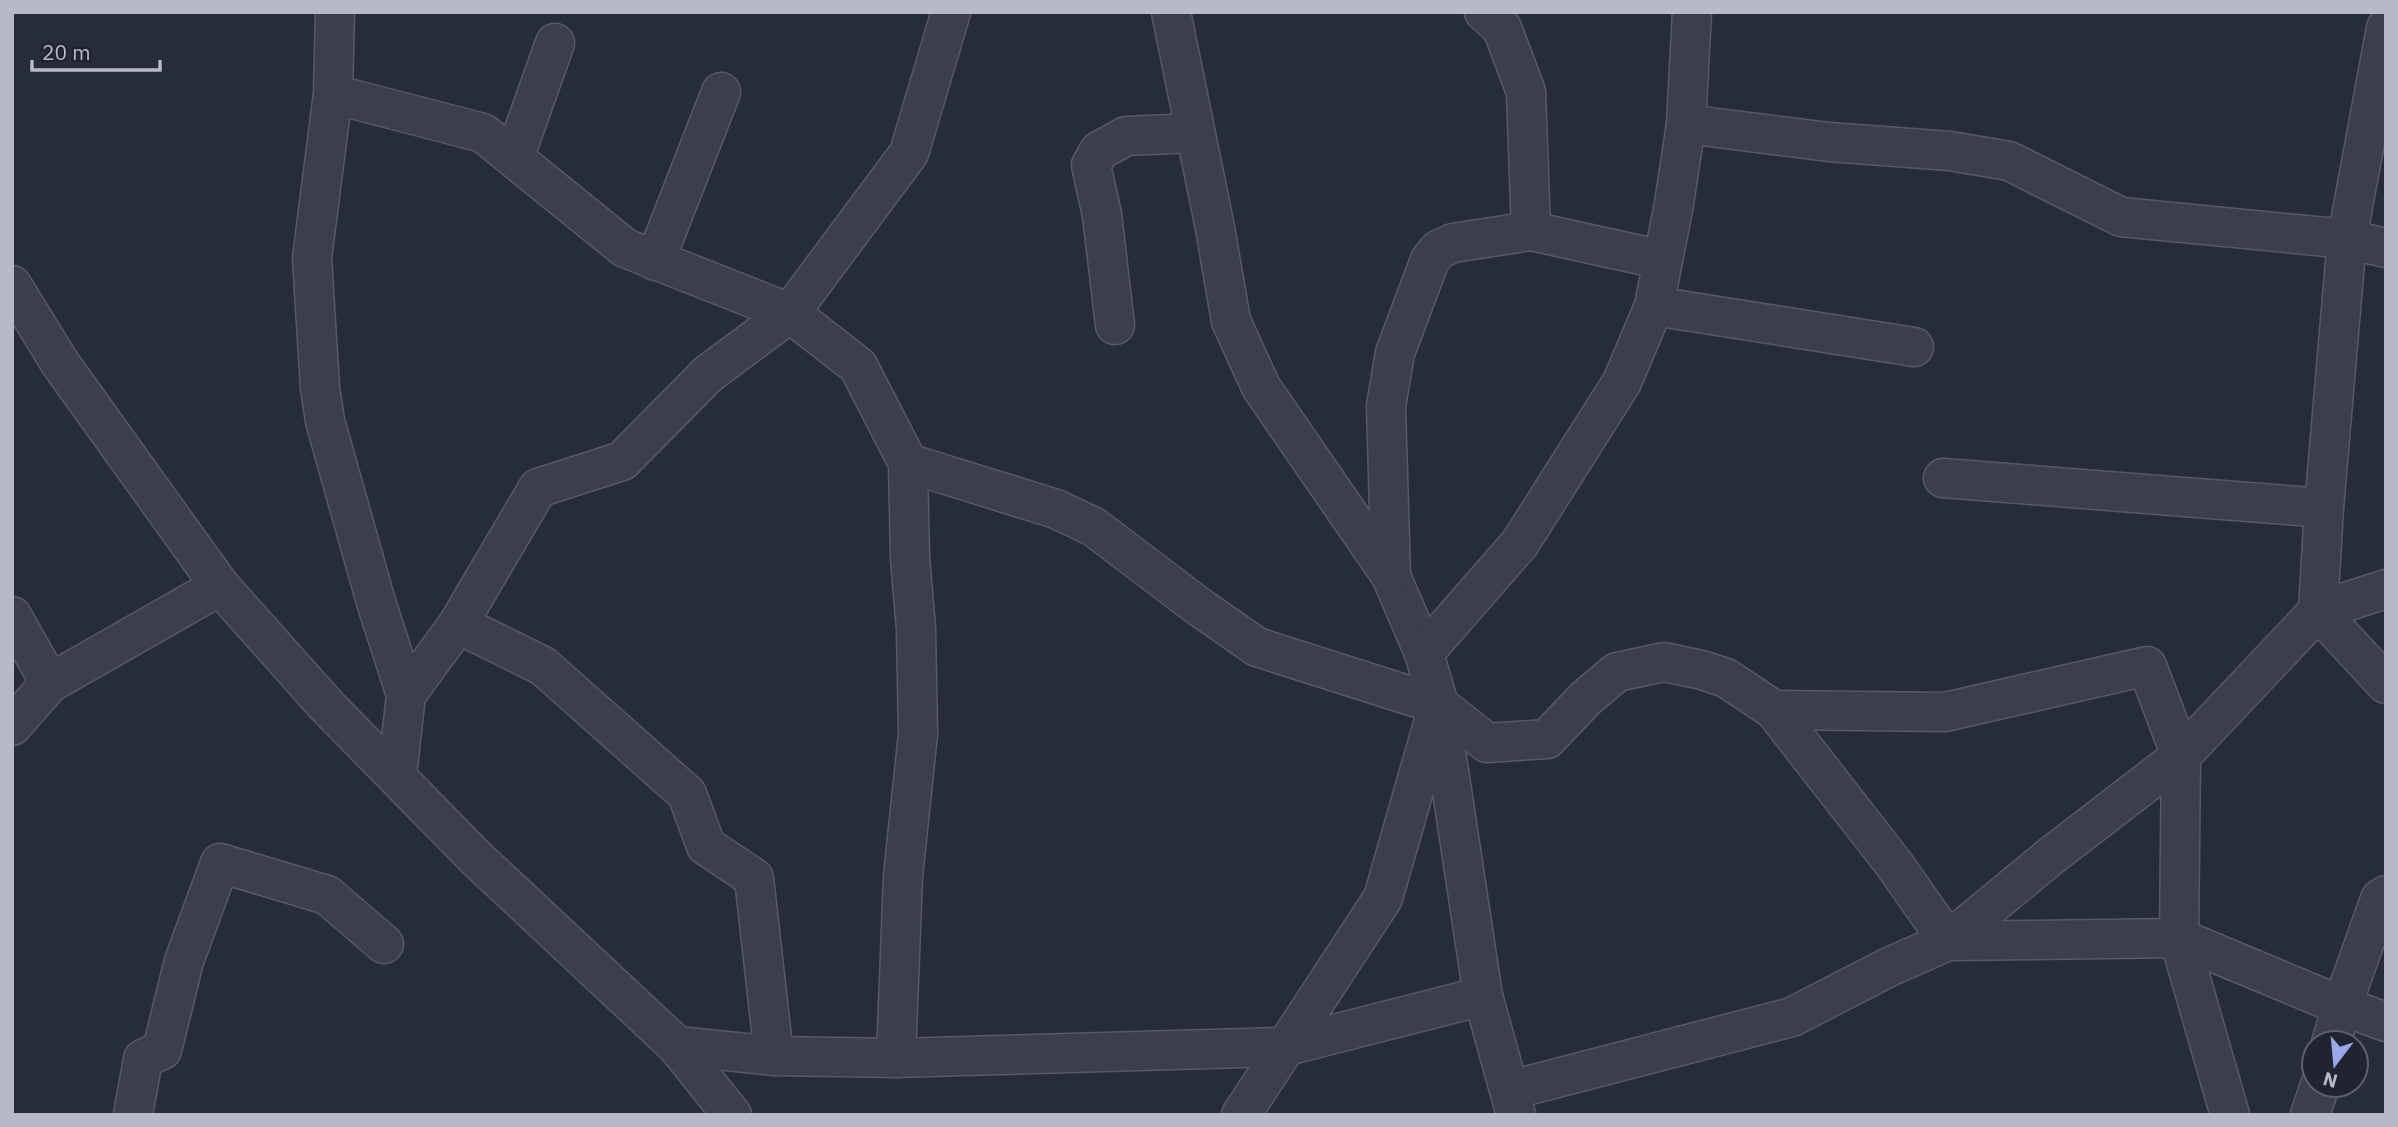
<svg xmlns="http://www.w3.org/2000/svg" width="2398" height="1127" font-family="'IBM Plex Sans',sans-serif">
  <rect width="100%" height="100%" fill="#272c3b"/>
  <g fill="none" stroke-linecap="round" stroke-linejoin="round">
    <defs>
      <g id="minor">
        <path d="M 335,12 L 333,94 L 312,258 L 320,388 L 325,421 L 376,602 L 406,695 L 397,776"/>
        <path d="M 1171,12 L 1215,228 L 1231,321 L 1261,387 L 1391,576 L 1424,653 L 1439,705 L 1483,996 L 1516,1115"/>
        <path d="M 1484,12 L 1502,28 L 1526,92 L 1531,231"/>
        <path d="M 2386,28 L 2347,239 L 2324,508 L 2318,611 L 2386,684"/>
        <path d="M 333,94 L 483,133 L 625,248 L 790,313 L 708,374 L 622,461 L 538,488 L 458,624 L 406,695"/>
        <path d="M 1686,124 L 1829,142 L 1950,151 L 2009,161 L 2121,217 L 2347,239 L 2386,248"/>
        <path d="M 514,158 L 555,43"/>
        <path d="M 655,261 L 721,92"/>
        <path d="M 12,285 L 60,363 L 220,586 L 326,705 L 476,858 L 677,1046 L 732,1115"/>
        <path d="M 1654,306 L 1914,347"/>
        <path d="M 1115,325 L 1102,215 L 1091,165 L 1099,151 L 1126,136 L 1195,133"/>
        <path d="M 908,463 L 1056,509 L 1094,527 L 1198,606 L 1257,647 L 1439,705 L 1487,743 L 1547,739 L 1586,698 L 1617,672 L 1664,662 L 1702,670 L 1726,678 L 1774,710 L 1894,864 L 1948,941"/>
        <path d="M 1943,478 L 2324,508"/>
        <path d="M 1391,576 L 1386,406 L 1395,353 L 1430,260 L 1438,250 L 1453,243 L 1531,231 L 1663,260"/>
        <path d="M 12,616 L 50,683"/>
        <path d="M 458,624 L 543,666 L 687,794 L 706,846 L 754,878 L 774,1056"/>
        <path d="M 1424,653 L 1520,543 L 1622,382 L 1654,306 L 1674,204 L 1686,124 L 1692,12"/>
        <path d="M 1774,710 L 1945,712 L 2147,666 L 2181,756 L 2179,938 L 2230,1115"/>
        <path d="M 12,726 L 50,683 L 220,586"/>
        <path d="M 1948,941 L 2179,938 L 2342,1006 L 2386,1022"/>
        <path d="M 2331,1043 L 2342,1006 L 2380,899 L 2386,895"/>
        <path d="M 677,1046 L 774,1056 L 896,1058 L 1283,1047 L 1483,996"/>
        <path d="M 896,1058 L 903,876 L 918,734 L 916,629 L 910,558 L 908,463 L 858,366 L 790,313 L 909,153 L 951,12"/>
        <path d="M 1511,1090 L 1792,1017 L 1889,967 L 1948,941 L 2051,856 L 2181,756 L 2318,611 L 2386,589"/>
        <path d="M 133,1115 L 143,1059 L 162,1050 L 184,961 L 220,863 L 327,895 L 384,944"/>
        <path d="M 1241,1115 L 1383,898 L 1435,717"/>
        <path d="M 2310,1115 L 2320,1085"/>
      </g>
    </defs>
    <use href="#minor" stroke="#565a66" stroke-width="41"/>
    <use href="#minor" stroke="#3b3f4b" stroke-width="38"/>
  </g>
  <rect width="2398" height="1127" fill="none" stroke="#b7bac6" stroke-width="28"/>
  <g transform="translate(2335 1064) rotate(196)"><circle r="33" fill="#202430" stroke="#5c606c" stroke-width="2"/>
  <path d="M0-5L12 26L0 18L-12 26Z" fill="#98a8ea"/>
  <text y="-10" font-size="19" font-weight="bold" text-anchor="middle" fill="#b7bac6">N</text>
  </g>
  <path d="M32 60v10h128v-10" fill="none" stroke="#b7bac6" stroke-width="3.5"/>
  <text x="42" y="60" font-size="21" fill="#b7bac6" stroke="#202430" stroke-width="5" paint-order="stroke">20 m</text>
</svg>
